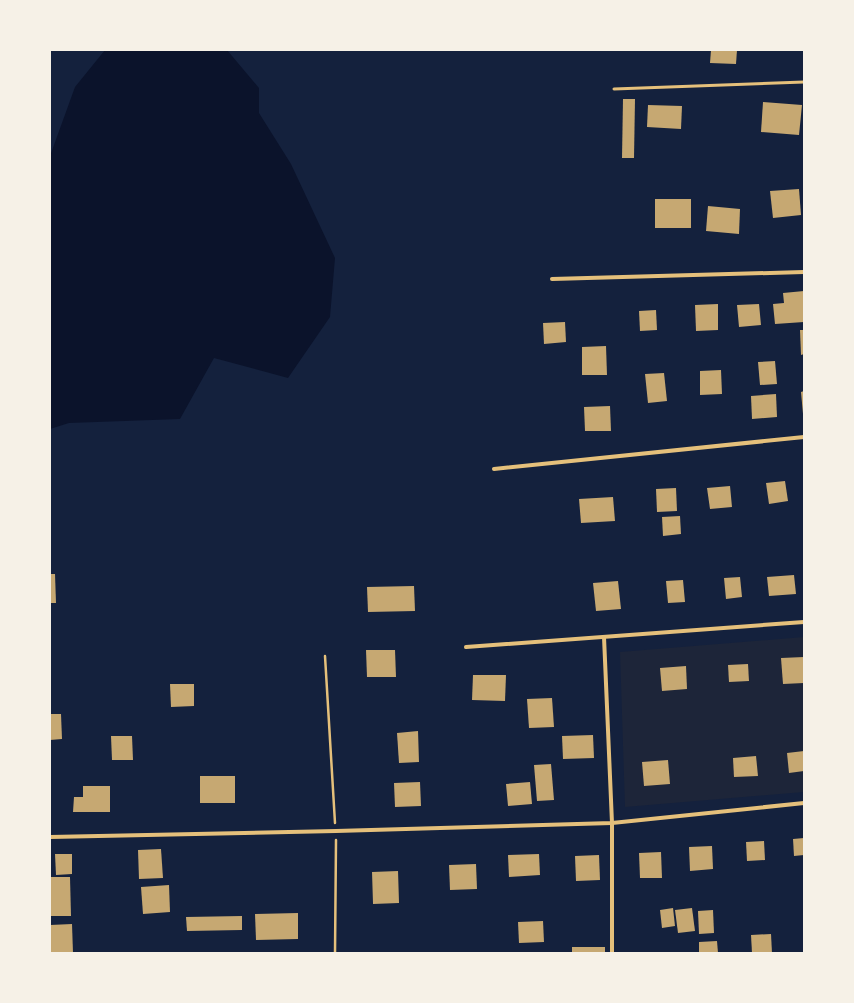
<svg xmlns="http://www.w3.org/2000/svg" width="854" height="1003" font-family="Manrope,sans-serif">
  <rect width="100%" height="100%" fill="#14213d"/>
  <path fill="#1d2539" d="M 804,637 L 804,792 L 625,807 L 620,652 Z"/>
  <path fill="#0b132b" d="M 105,50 L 227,50 L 259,88 L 259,113 L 291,164 L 335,258 L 330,317 L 288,378 L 214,358 L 180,419 L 69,423 L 50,429 L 50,156 L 75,87 Z"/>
  <g fill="#c6a872">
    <path d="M 711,50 L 737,50 L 736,64 L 710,63 Z"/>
    <path d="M 623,99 L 635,99 L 634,158 L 622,158 Z"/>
    <path d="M 763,102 L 802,105 L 799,135 L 761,132 Z"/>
    <path d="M 648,105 L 682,106 L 681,129 L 647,127 Z"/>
    <path d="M 799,189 L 801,215 L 773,218 L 770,191 Z"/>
    <rect x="655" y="199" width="36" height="29"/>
    <path d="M 708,206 L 740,209 L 739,234 L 706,231 Z"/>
    <path d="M 804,291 L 804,322 L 775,324 L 773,304 L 784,303 L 783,293 Z"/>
    <path d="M 718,304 L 718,330 L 696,331 L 695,305 Z"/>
    <path d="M 759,304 L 761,325 L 739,327 L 737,305 Z"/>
    <path d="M 656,310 L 657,330 L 640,331 L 639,311 Z"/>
    <path d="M 565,322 L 566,342 L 544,344 L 543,323 Z"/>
    <path d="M 800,330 L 804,330 L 804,354 L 801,355 Z"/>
    <path d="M 606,346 L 607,375 L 582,375 L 582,347 Z"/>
    <path d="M 775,361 L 777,384 L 760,385 L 758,362 Z"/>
    <path d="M 721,370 L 722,394 L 700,395 L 700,371 Z"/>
    <path d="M 664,373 L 667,401 L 648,403 L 645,374 Z"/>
    <path d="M 804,391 L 804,414 L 803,414 L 801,392 Z"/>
    <path d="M 776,394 L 777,417 L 752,419 L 751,396 Z"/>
    <path d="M 610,406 L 611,431 L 585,431 L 584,407 Z"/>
    <path d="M 785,481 L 788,501 L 769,504 L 766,483 Z"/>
    <path d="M 730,486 L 732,507 L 710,509 L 707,488 Z"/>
    <path d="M 676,488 L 677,511 L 657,512 L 656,489 Z"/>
    <path d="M 613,497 L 615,521 L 581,523 L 579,499 Z"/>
    <path d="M 680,516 L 681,534 L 663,536 L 662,517 Z"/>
    <path d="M 50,574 L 55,574 L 56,603 L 50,603 Z"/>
    <path d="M 794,575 L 796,594 L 769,596 L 767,577 Z"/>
    <path d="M 740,577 L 742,597 L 726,599 L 724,578 Z"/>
    <path d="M 683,580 L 685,602 L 668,603 L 666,581 Z"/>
    <path d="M 618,581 L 621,609 L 596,611 L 593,583 Z"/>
    <path d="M 414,586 L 415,611 L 368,612 L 367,587 Z"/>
    <path d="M 366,650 L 395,650 L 396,677 L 367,677 Z"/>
    <path d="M 804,657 L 804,683 L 783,684 L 781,658 Z"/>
    <path d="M 748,664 L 749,681 L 729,682 L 728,665 Z"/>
    <path d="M 686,666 L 687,689 L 662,691 L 660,668 Z"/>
    <path d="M 473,675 L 506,675 L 505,701 L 472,700 Z"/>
    <path d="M 170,684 L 194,684 L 194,706 L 171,707 Z"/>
    <path d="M 552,698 L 554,727 L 529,728 L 527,699 Z"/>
    <path d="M 50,714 L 61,714 L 62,739 L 50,740 Z"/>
    <path d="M 418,731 L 419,762 L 399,763 L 397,733 Z"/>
    <path d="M 593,735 L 594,758 L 563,759 L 562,736 Z"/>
    <path d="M 111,736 L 132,736 L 133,760 L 112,760 Z"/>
    <path d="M 804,751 L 804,771 L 789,773 L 787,753 Z"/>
    <path d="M 756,756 L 758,776 L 734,777 L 733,758 Z"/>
    <path d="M 668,760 L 670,784 L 644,786 L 642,762 Z"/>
    <path d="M 551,764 L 554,800 L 537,801 L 534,765 Z"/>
    <rect x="200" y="776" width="35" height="27"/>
    <path d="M 420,782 L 421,806 L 395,807 L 394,783 Z"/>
    <path d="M 530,782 L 532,804 L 508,806 L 506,784 Z"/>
    <path d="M 83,786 L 110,786 L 110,812 L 73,812 L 74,797 L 83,797 Z"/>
    <path d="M 804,838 L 804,855 L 794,856 L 793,839 Z"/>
    <path d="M 764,841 L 765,860 L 747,861 L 746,842 Z"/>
    <path d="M 712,846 L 713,869 L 690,871 L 689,847 Z"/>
    <path d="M 161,849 L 163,878 L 139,879 L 138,850 Z"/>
    <path d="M 661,852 L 662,878 L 640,878 L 639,853 Z"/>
    <path d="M 55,854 L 72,854 L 72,874 L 56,875 Z"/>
    <path d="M 539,854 L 540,875 L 509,877 L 508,855 Z"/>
    <path d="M 599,855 L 600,880 L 576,881 L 575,856 Z"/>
    <path d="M 476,864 L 477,889 L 450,890 L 449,865 Z"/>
    <path d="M 398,871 L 399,903 L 373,904 L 372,872 Z"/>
    <path d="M 50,877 L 70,877 L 71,916 L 50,916 Z"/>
    <path d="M 169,885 L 170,912 L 143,914 L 141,887 Z"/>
    <path d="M 673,908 L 675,926 L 662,928 L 660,910 Z"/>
    <path d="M 692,908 L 695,931 L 678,933 L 675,910 Z"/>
    <path d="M 713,910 L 714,933 L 699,934 L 698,911 Z"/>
    <path d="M 298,913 L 298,939 L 256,940 L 255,914 Z"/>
    <path d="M 242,916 L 242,930 L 187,931 L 186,917 Z"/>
    <path d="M 543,921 L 544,942 L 519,943 L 518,922 Z"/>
    <path d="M 72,924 L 73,953 L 50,953 L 50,925 Z"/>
    <path d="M 771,934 L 772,953 L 752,953 L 751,935 Z"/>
    <path d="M 717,941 L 718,953 L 699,953 L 699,942 Z"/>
    <rect x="572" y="947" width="33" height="6"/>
  </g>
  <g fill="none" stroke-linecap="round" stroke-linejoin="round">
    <g stroke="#e5c07b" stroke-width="2.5">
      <path d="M 325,656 L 335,823"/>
      <path d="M 335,953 L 336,840"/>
    </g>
    <path stroke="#e5c07b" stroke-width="3" d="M 614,89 L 804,82"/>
    <g stroke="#e5c07b" stroke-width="4">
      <path d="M 552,279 L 804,272"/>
      <path d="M 494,469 L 804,437"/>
      <path d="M 604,637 L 612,823 L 612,953"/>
      <path d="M 466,647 L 804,622"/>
      <path d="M 50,837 L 336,831 L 612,823 L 804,803"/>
    </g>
  </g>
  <rect width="854" height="1003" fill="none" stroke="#f6f1e7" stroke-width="102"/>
</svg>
